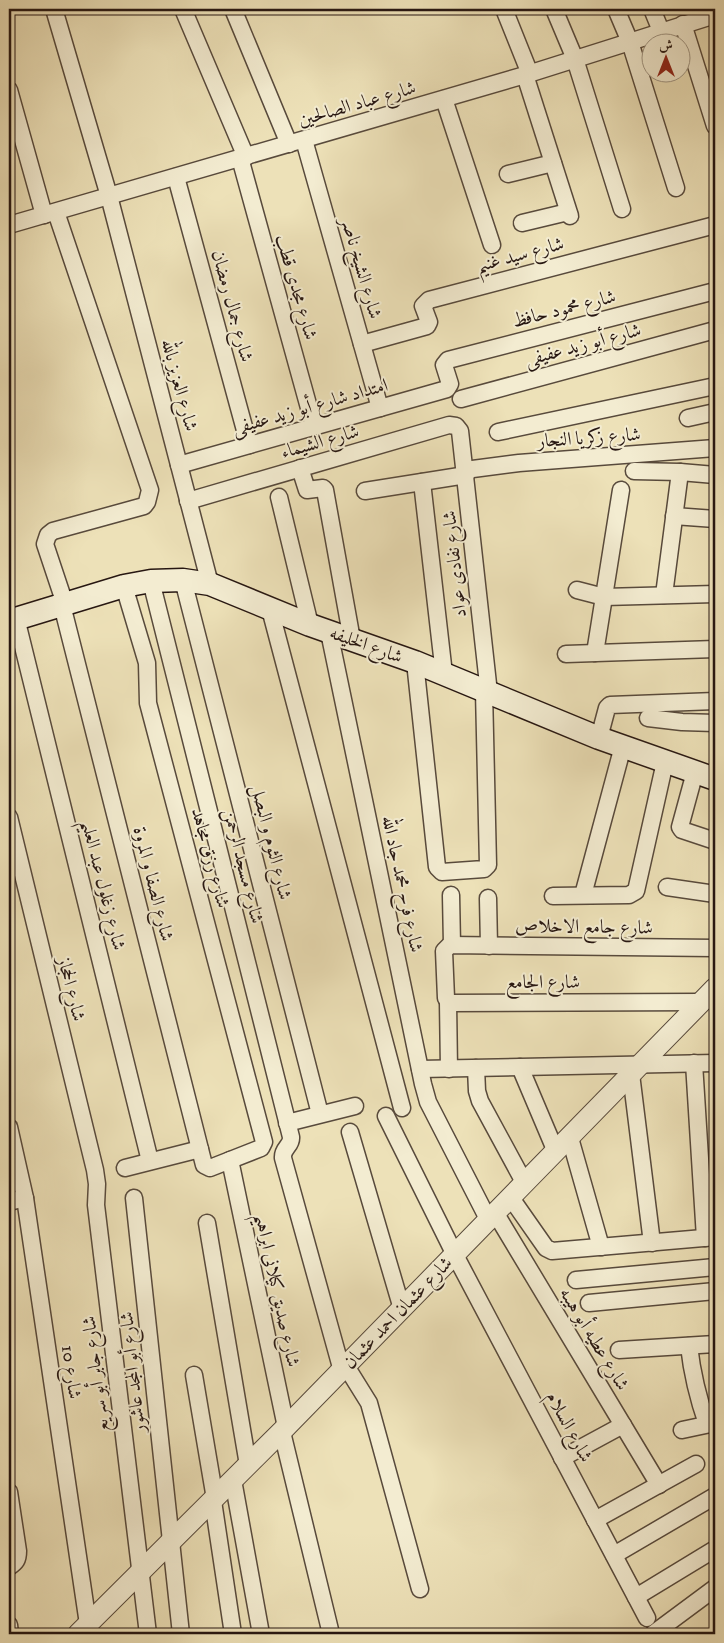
<svg xmlns="http://www.w3.org/2000/svg" width="724" height="1643" font-family="'IM FELL DW Pica',Amiri,serif">
  <rect width="100%" height="100%" fill="#ede1b8"/>
  <filter id="stains"><feTurbulence type="fractalNoise" baseFrequency=".004" numOctaves="4"/><feColorMatrix values="0 0 0 0 .2 0 0 0 0 .09 0 0 0 0 .02 0 0 0 .5 -.17"/></filter>
  <radialGradient id="worn" r=".72"><stop offset=".6" stop-color="#630" stop-opacity="0"/><stop offset="1" stop-color="#630" stop-opacity=".3"/></radialGradient>
  <g fill="none" stroke-linecap="round" stroke-linejoin="round">
    <defs>
      <g id="minor">
        <path d="M 54,9 L 109,196 L 210,584"/>
        <path d="M 183,9 L 246,157"/>
        <path d="M 233,9 L 289,144"/>
        <path d="M 504,9 L 530,74"/>
        <path d="M 554,9 L 575,59 L 622,209"/>
        <path d="M 616,9 L 630,42 L 676,188"/>
        <path d="M 652,9 L 661,31"/>
        <path d="M 683,24 L 715,126"/>
        <path d="M 525,75 L 570,216"/>
        <path d="M 9,90 L 44,215"/>
        <path d="M 444,99 L 492,245"/>
        <path d="M 304,140 L 380,408"/>
        <path d="M 240,158 L 314,426"/>
        <path d="M 508,174 L 553,163"/>
        <path d="M 176,177 L 249,445"/>
        <path d="M 56,212 L 150,490 L 147,502 L 144,506 L 53,531 L 48,535 L 45,544 L 65,604"/>
        <path d="M 522,223 L 568,212"/>
        <path d="M 9,225 L 525,75 L 715,15"/>
        <path d="M 362,344 L 427,326 L 429,322 L 423,306 L 429,300 L 715,225"/>
        <path d="M 461,399 L 715,330"/>
        <path d="M 688,418 L 715,412"/>
        <path d="M 498,432 L 715,386"/>
        <path d="M 179,465 L 447,389 L 450,384 L 444,365 L 448,360 L 715,291"/>
        <path d="M 300,468 L 307,490 L 323,488 L 325,490 L 352,640"/>
        <path d="M 465,470 L 519,463 L 715,448"/>
        <path d="M 634,471 L 680,472 L 715,475"/>
        <path d="M 422,482 L 444,674"/>
        <path d="M 365,491 L 466,475"/>
        <path d="M 279,497 L 310,625"/>
        <path d="M 188,501 L 449,425 L 456,426 L 460,431 L 489,693"/>
        <path d="M 674,516 L 715,519"/>
        <path d="M 183,580 L 320,1114"/>
        <path d="M 151,581 L 291,1137 C 292,1146 282,1148 283,1158 L 342,1371"/>
        <path d="M 577,590 L 604,597 L 715,594"/>
        <path d="M 664,595 L 680,472"/>
        <path d="M 62,605 L 204,1165 L 210,1168 L 261,1148 L 264,1142 L 148,703 L 147,663 L 124,586"/>
        <path d="M 270,609 L 402,1108"/>
        <path d="M 16,618 L 150,1161"/>
        <path d="M 329,632 L 423,1084 L 428,1102 L 489,1221"/>
        <path d="M 595,653 L 621,490"/>
        <path d="M 566,654 L 715,649"/>
        <path d="M 415,662 L 437,867 L 442,872 L 484,869 L 488,865 L 484,691"/>
        <path d="M 648,718 L 682,722 L 715,723"/>
        <path d="M 599,738 L 607,708 L 610,705 L 715,701"/>
        <path d="M 695,772 L 680,827 L 682,830 L 715,841"/>
        <path d="M 9,817 L 95,1170 L 97,1184 L 96,1205 L 148,1634"/>
        <path d="M 667,887 L 715,894"/>
        <path d="M 451,895 L 452,945"/>
        <path d="M 583,895 L 623,746"/>
        <path d="M 553,896 L 629,895 L 636,891 L 665,762"/>
        <path d="M 488,898 L 489,946"/>
        <path d="M 448,1002 L 449,1069"/>
        <path d="M 702,1002 L 450,1003 L 446,998 L 444,951 L 450,945 L 715,948"/>
        <path d="M 694,1063 L 705,1238"/>
        <path d="M 520,1067 L 556,1152"/>
        <path d="M 476,1068 L 477,1091 L 480,1101 L 525,1184"/>
        <path d="M 420,1069 L 715,1063"/>
        <path d="M 631,1074 L 652,1243"/>
        <path d="M 386,1116 L 455,1255 L 647,1618"/>
        <path d="M 287,1123 L 355,1106"/>
        <path d="M 9,1127 L 25,1198 L 88,1624"/>
        <path d="M 350,1132 L 402,1309"/>
        <path d="M 570,1138 L 601,1247"/>
        <path d="M 230,1160 L 286,1427"/>
        <path d="M 125,1168 L 200,1149"/>
        <path d="M 134,1198 L 181,1634"/>
        <path d="M 511,1198 L 546,1248 L 552,1251 L 715,1237"/>
        <path d="M 9,1202 L 25,1198"/>
        <path d="M 496,1214 L 659,1485"/>
        <path d="M 207,1223 L 248,1465"/>
        <path d="M 576,1280 L 715,1267"/>
        <path d="M 589,1303 L 715,1291"/>
        <path d="M 689,1346 C 692,1373 698,1398 707,1424"/>
        <path d="M 619,1350 L 715,1344"/>
        <path d="M 346,1366 L 369,1403 L 420,1589"/>
        <path d="M 194,1375 L 215,1499"/>
        <path d="M 682,1430 L 715,1423"/>
        <path d="M 282,1432 L 331,1634"/>
        <path d="M 562,1458 L 623,1425"/>
        <path d="M 233,1480 L 261,1634"/>
        <path d="M 9,1492 L 18,1551 C 18,1560 16,1562 9,1567"/>
        <path d="M 213,1501 L 233,1634"/>
        <path d="M 595,1520 L 696,1464"/>
        <path d="M 614,1555 L 715,1496"/>
        <path d="M 636,1597 L 715,1549"/>
        <path d="M 9,1625 L 10,1634"/>
        <path d="M 653,1634 L 715,1588"/>
      </g>
      <path id="tertiary" d="M 78,1634 L 286,1427 L 715,988"/>
      <path id="secondary" d="M 9,621 L 124,586 L 151,581 L 183,580 L 210,584 L 310,625 L 415,662 L 599,738 L 715,779"/>
    </defs>
    <use href="#minor" stroke="#584a3c" stroke-width="19"/>
    <use href="#tertiary" stroke="#584a3c" stroke-width="22"/>
    <use href="#secondary" stroke="#271712" stroke-width="25"/>
    <use href="#minor" stroke="#f3ecd1" stroke-width="16"/>
    <use href="#tertiary" stroke="#f3ecd1" stroke-width="20"/>
    <use href="#secondary" stroke="#f3ecd1" stroke-width="22"/>
  </g>
  <g text-anchor="middle" dominant-baseline="central" stroke-width="4" stroke-linejoin="round" paint-order="stroke">
    <g font-size="19" fill="#271712" stroke="#f3ecd1">
      <text transform="translate(357 104) rotate(-16)">شارع عباد الصالحين</text>
      <text transform="translate(520 255) rotate(-15)">شارع سيد غنيم</text>
      <text transform="translate(361 268) rotate(74)">شارع الشيخ ناصر</text>
      <text transform="translate(296 287) rotate(74)">شارع مجدى قطب</text>
      <text transform="translate(232 306) rotate(75)">شارع جمال رمضان</text>
      <text transform="translate(564 309) rotate(-14)">شارع محمود حافظ</text>
      <text transform="translate(583 345) rotate(-15)">شارع أبو زيد عفيفى</text>
      <text transform="translate(179 385) rotate(75)">شارع العزيز بالله</text>
      <text transform="translate(310 407) rotate(-16)">امتداد شارع أبو زيد عفيفى</text>
      <text transform="translate(589 438) rotate(-4)">شارع زكريا النجار</text>
      <text transform="translate(320 442) rotate(-16)">شارع الشيماء</text>
      <text transform="translate(455 564) rotate(-96)">شارع نفادى عواد</text>
      <text transform="translate(366 645) rotate(20)">شارع الخليفه</text>
      <text transform="translate(271 842) rotate(76)">شارع الثوم و البصل</text>
      <text transform="translate(210 858) rotate(75)">شارع رزق مجاهد</text>
      <text transform="translate(243 866) rotate(76)">شارع مسجد الرحمن</text>
      <text transform="translate(153 884) rotate(76)">شارع الصفا و المروة</text>
      <text transform="translate(402 884) rotate(78)">شارع فرح محمد جاد الله</text>
      <text transform="translate(103 885) rotate(76)">شارع زغلول عبد العليم</text>
      <text transform="translate(584 927) rotate(1)">شارع جامع الاخلاص</text>
      <text x="543" y="982">شارع الجامع</text>
      <text transform="translate(71 989) rotate(76)">شارع الحجاز</text>
      <text transform="translate(277 1290) rotate(78)">شارع صديق كيلانى ابراهيم</text>
      <text transform="translate(398 1313) rotate(-46)">شارع عثمان احمد عثمان</text>
      <text transform="translate(594 1339) rotate(59)">شارع عطيه أبو هيبه</text>
      <text transform="translate(71 1372) rotate(82)">شارع 10</text>
      <text transform="translate(133 1372) rotate(-96)">شارع أبو المجد عاشور</text>
      <text transform="translate(96 1374) rotate(-97)">شارع جابر أبو سريع</text>
      <text transform="translate(569 1427) rotate(62)">شارع السلام</text>
    </g>
  </g>
  <rect width="724" height="1643" fill="none" stroke="#ede1b8" stroke-width="30"/>
  <rect x="10" y="10" width="704" height="1623" fill="none" stroke="#271712" stroke-width="2.5"/>
  <rect x="15" y="15" width="694" height="1613" fill="none" stroke="#271712"/>
  <g transform="translate(666 58)"><circle r="24" fill="#f3ecd1" stroke="#a19785"/>
  <path d="M0-4L9 19L0 12L-9 19Z" fill="#8f2418"/>
  <text y="-8" font-size="14" font-weight="bold" text-anchor="middle" fill="#271712">ش</text>
  </g>
  <rect width="100%" height="100%" filter="url(#stains)"/>
  <rect width="100%" height="100%" fill="url(#worn)"/>
</svg>
